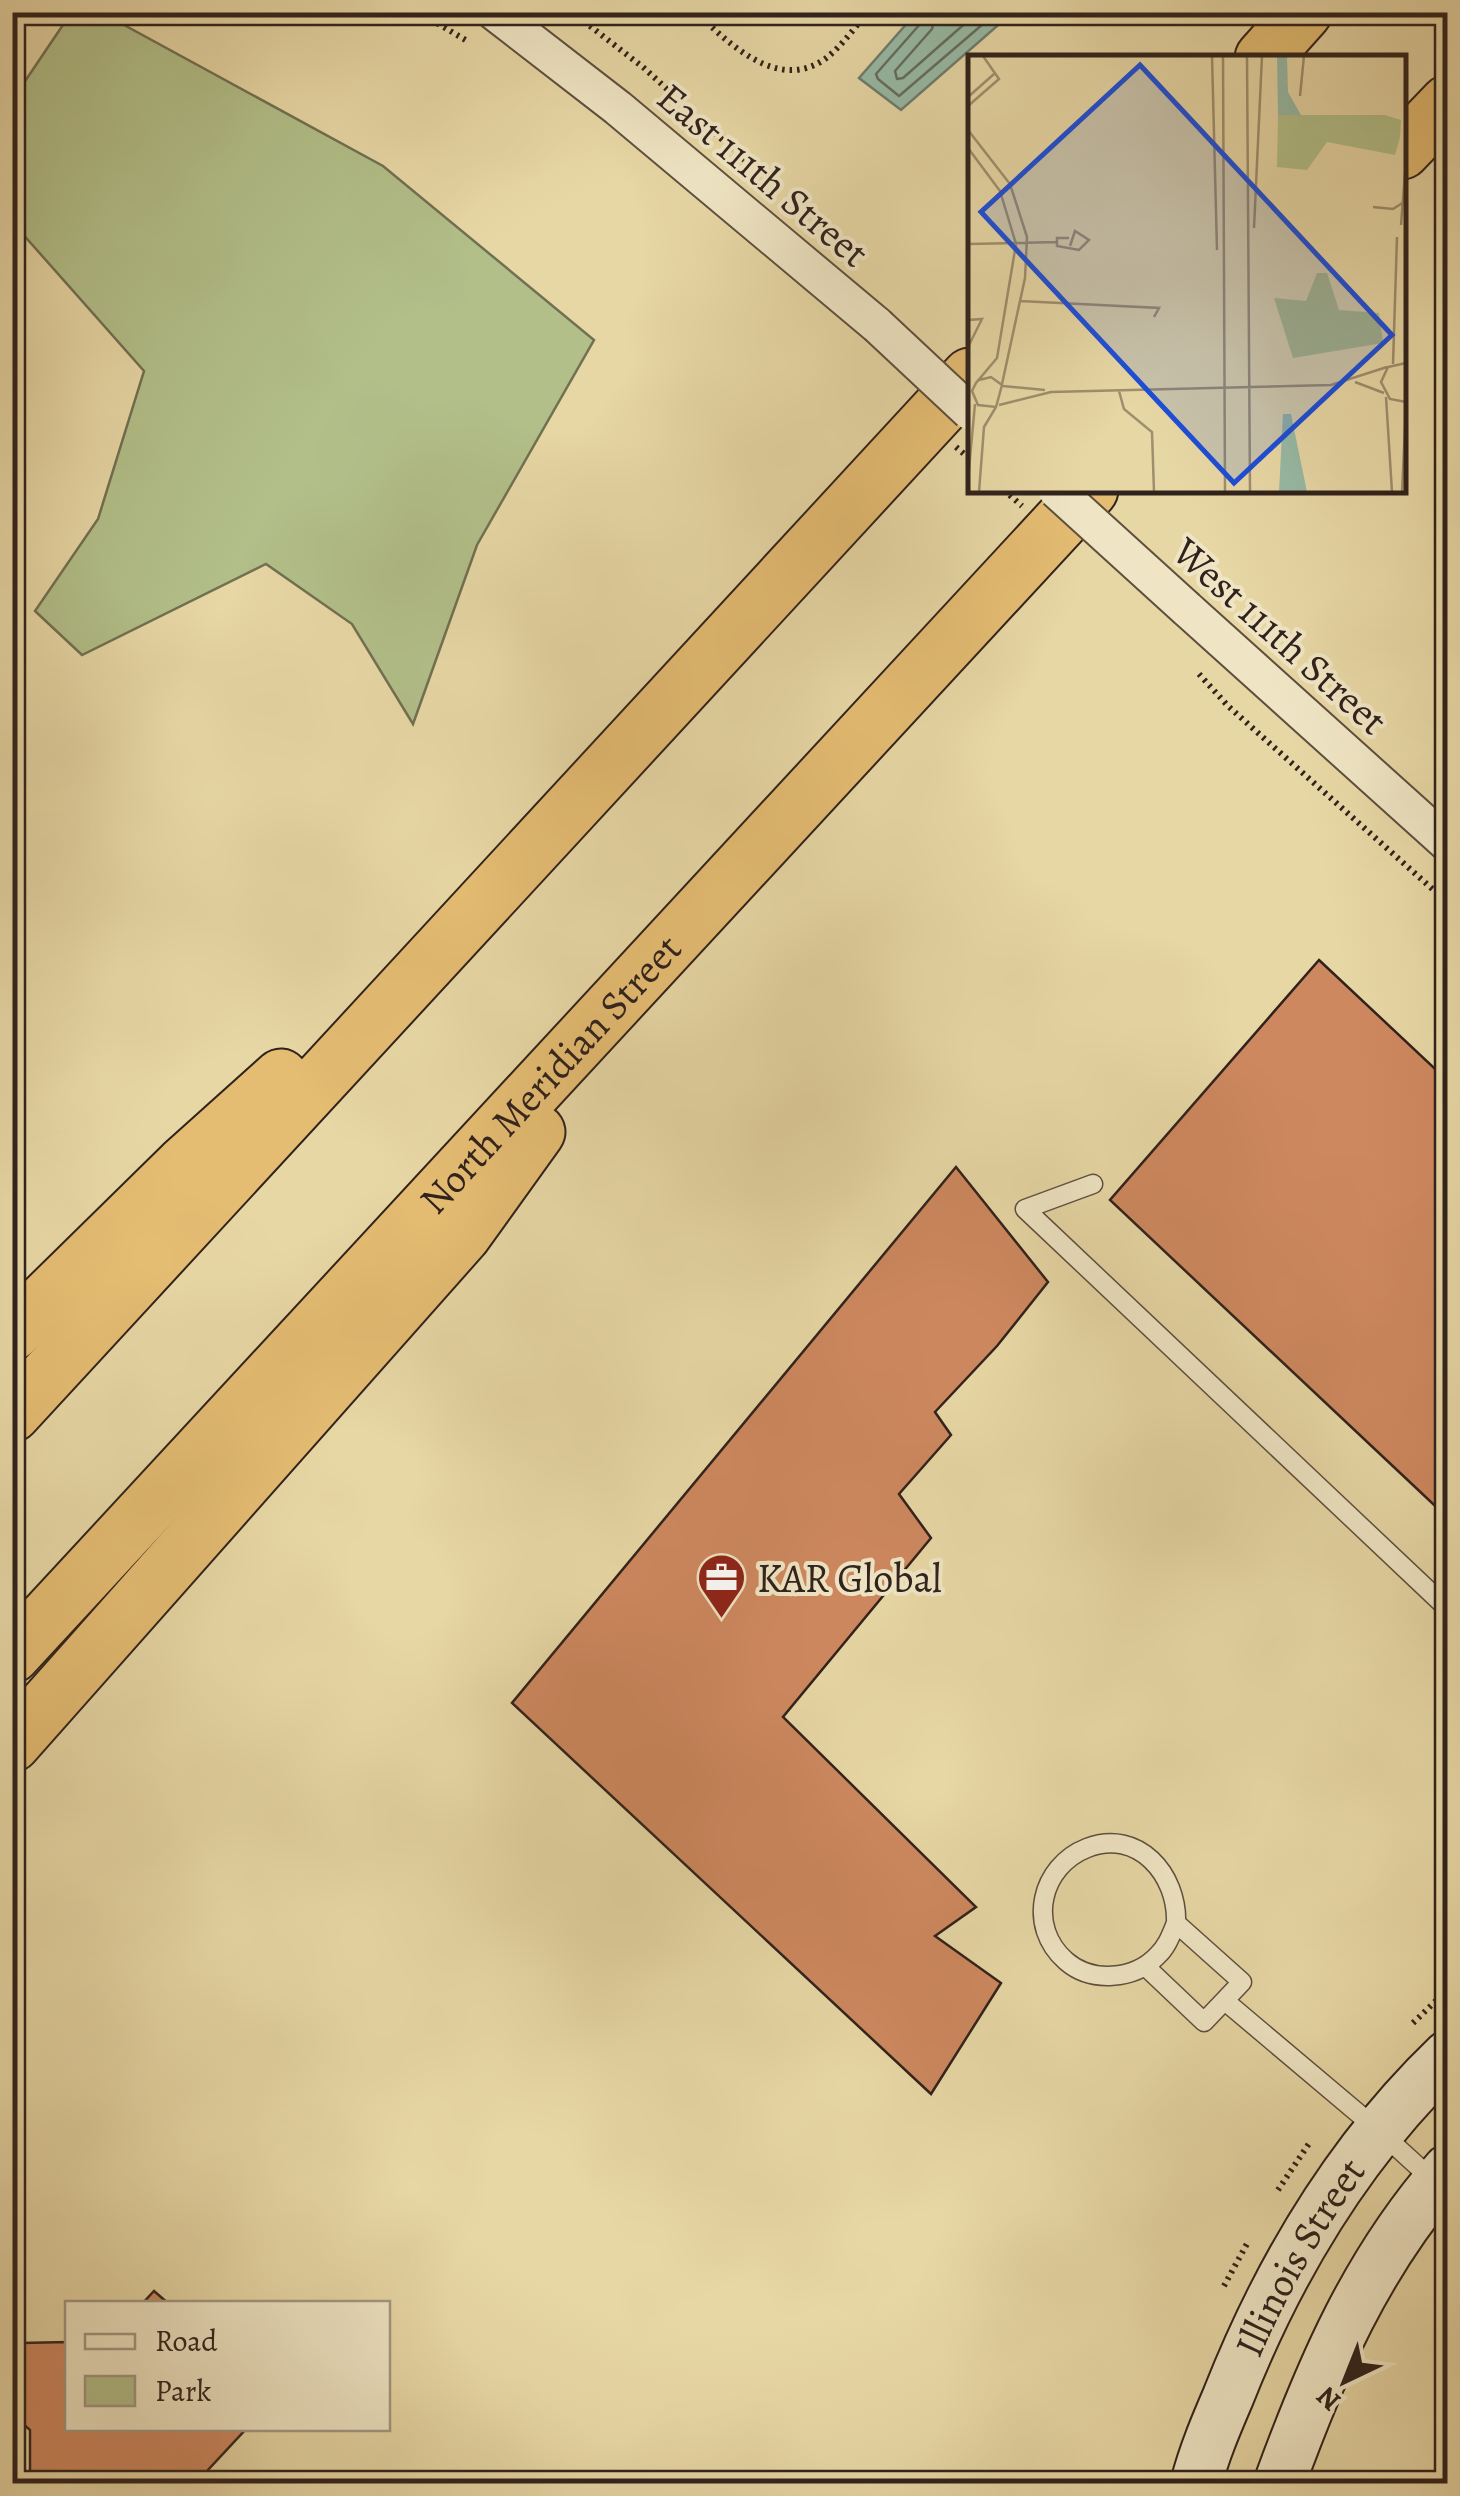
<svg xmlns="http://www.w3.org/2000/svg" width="1460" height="2496" font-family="Alegreya,serif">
  <rect width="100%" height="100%" fill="#e7d7a5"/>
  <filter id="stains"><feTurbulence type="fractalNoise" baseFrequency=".002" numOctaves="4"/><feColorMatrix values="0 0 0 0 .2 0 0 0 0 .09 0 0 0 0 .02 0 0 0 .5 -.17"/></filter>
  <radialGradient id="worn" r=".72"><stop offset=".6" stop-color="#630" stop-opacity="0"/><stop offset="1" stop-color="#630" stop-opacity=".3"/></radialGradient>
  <path fill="#b2bf89" stroke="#717052" stroke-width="2.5" d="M 71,13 L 102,13 L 383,166 L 594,340 L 477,545 L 413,724 L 352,624 L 266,564 L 82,655 L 35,611 L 98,519 L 144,371 L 13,223 L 13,99 Z"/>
  <path fill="#97baa6" stroke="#6e7d6f" stroke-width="2.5" d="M 917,12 L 1012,13 L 901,110 L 859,78 Z"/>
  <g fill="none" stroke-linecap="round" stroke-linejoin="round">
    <g stroke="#646e61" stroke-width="2.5">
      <path d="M 923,12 L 921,23 L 876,74 L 878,79 L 899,96 L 997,12"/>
      <path d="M 936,12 L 932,29 L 895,71 L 897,79 L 903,78 L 978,12"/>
    </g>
  </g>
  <g fill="#ce885f" stroke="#30221c" stroke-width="2.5">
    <path d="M 1319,960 L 1448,1081 L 1448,1518 L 1110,1200 Z"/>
    <path d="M 956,1167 L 1048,1282 L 997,1346 L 935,1412 L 951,1435 L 899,1494 L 931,1538 L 783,1717 L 976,1907 L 935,1936 L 1001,1983 L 931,2094 L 512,1703 Z"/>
    <path d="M 154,2291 L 169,2304 L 142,2304 Z"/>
    <path d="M 68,2342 L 68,2428 L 247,2428 L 208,2470 L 208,2484 L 30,2484 L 30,2430 L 12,2414 L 12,2352 L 21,2343 Z"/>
  </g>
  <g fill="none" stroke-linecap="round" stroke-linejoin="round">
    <defs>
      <g id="lane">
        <path d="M 1093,1184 L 1025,1209 L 1448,1609"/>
        <path d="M 1145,1966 L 1204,2022 L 1242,1982 L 1176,1923 C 1178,1875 1138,1828 1087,1848 C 1041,1866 1026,1926 1066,1961 C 1091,1983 1134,1980 1157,1956 C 1167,1947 1171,1935 1176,1923"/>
        <path d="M 1225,2001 L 1378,2130 L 1436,2183"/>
      </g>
      <g id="street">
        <path d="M 494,12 L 618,108 L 877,325"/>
        <path d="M 1187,609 L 1448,844"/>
      </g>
      <g id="secondary">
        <path id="s1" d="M 1196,2484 C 1204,2453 1216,2425 1228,2397 C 1278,2270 1349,2151 1448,2056"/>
        <path d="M 1279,2484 C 1321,2369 1366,2263 1448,2170"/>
      </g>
      <g id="highway">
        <path d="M 1263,58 L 1304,12"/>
        <path d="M 1402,151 L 1448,103"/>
        <path d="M 12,1333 L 183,1165 L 281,1077"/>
        <path d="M 12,1414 L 970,376"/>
        <path id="s2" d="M 12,1655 L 1090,490"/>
        <path d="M 12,1744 L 463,1235 L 537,1132"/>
      </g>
    </defs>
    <use href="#lane" stroke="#5e4f3e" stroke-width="21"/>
    <use href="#street" stroke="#5e4f3e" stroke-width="39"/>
    <use href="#secondary" stroke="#30221c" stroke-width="54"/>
    <use href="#highway" stroke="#30221c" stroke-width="59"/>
    <g stroke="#30221c" stroke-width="6" stroke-dasharray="2.5 5" stroke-linecap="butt">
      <path d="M 418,12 L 469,42"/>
      <path d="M 572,12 L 644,68 L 753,168"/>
      <path d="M 696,12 C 729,44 778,92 825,59 C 841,47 855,27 868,12"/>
      <path d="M 1199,674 L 1228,706 L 1448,903"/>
      <path d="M 1413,2023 L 1448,1989"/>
      <path d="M 1278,2190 L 1310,2142"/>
      <path d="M 1224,2286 L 1249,2240"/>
    </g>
    <use href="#lane" stroke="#efe5c4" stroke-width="18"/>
    <use href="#street" stroke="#efe5c4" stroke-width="35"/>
    <use href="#secondary" stroke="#efe5c4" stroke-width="50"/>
    <use href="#highway" stroke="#e4bc72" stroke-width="55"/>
    <defs>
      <g id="street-bridge">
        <path d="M 877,325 L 970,412"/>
        <path d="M 1056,490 L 1187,609"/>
      </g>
    </defs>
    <use href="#street-bridge" stroke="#5e4f3e" stroke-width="39" stroke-linecap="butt"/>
    <g stroke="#30221c" stroke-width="6" stroke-dasharray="2.5 5" stroke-linecap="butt">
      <path d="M 956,447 L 970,459"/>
      <path d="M 1004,490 L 1022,506"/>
    </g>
    <use href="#street-bridge" stroke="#efe5c4" stroke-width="35"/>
  </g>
  <defs>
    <symbol id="office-pin" viewBox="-11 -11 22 30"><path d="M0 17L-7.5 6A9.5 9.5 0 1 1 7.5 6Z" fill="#8f2418" stroke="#efe5c4"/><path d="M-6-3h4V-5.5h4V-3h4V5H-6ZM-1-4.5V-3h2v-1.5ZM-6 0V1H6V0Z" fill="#fff"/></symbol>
  </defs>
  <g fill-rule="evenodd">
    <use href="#office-pin" x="694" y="1550" width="55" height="75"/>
  </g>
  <g text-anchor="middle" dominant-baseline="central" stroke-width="8" stroke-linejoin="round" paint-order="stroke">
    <g font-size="40" fill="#30221c" stroke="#efe5c4">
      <text transform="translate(763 175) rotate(40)">East 111th Street</text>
      <text transform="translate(1280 636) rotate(42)">West 111th Street</text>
      <text stroke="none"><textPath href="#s2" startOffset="792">North Meridian Street</textPath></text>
      <text stroke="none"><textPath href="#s1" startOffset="250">Illinois Street</textPath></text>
    </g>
    <g font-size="40" fill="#30221c" stroke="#efe5c4" text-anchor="start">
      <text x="757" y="1578">KAR Global</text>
    </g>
  </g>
  <g transform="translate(968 55)">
    <rect width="438" height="438" fill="#e7d7a5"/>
    <path d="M 310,60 L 417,60 L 433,65 L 432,82 L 427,100 L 359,87 L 339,115 L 309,112 ZM 349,218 L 359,218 L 371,255 L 411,258 L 415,288 L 325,303 L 306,243 L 338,246 Z" fill="#b2bf89"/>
    <path d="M 309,1 L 319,1 L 320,37 L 333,60 L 310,60 ZM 315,359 L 323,359 L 339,437 L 311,437 Z" fill="#97baa6"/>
    <path fill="none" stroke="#9e8f6e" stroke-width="2.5" d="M 244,1 L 249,195M 255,1 L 257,437M 279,1 L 282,437M 332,41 L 336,1M 0,42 L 26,19M 0,51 L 31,24 L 15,1M 0,75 L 42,129 L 59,182 L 57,223 L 34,329M 0,93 L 32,136 L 48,189 L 29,303 L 8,328 L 4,336 L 10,350 L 28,352 L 34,330 L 23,322 L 11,325M 405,152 L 425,154 L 436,147M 433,170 L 438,106M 286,173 L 294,1M 101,183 L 89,183 L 89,191 L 111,195 L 121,185 L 107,176 L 102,191M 0,189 L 89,187M 438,209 L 438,266M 52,246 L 191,253 L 186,262M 0,265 L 14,264 L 0,292M 438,308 L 420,312 L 413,327 L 422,344 L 438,347M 425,309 L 429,182M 387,327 L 416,338M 35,331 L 77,335M 151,336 L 156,354 L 184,377 L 186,437M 418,342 L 424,437M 31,350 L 83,337 L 363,330 L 419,312M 0,425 L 7,349M 11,437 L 16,372 L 28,352M 434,437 L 438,352"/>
    <path fill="#1d4ed8" fill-opacity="0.15" stroke="#1d4ed8" stroke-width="5" d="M 172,10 L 424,280 L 266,428 L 13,157 Z"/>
    <rect width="438" height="438" fill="none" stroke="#30221c" stroke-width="5"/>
  </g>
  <rect width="1460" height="2496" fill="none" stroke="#e7d7a5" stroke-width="50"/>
  <rect x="15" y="15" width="1430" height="2466" fill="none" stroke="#30221c" stroke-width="5"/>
  <rect x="25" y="25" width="1410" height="2446" fill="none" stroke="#30221c" stroke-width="2.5"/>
  <rect x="65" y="2301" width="325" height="130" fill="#efe5c4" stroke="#a39781" stroke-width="2.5"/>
  <rect x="85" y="2334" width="50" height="15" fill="#efe5c4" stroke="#a39781" stroke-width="2.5"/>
  <text x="155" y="2351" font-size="30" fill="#30221c">Road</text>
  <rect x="85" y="2376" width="50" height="30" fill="#b2bf89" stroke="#a39781" stroke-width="2.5"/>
  <text x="155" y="2401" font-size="30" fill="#30221c">Park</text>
  <g transform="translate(1345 2381) rotate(223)" stroke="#efe5c4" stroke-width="8" paint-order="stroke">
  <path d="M0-8L18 38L0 25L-18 38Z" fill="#30221c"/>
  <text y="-15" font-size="28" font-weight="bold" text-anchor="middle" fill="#30221c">N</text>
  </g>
  <rect width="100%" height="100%" filter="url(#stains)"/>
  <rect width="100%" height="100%" fill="url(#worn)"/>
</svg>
